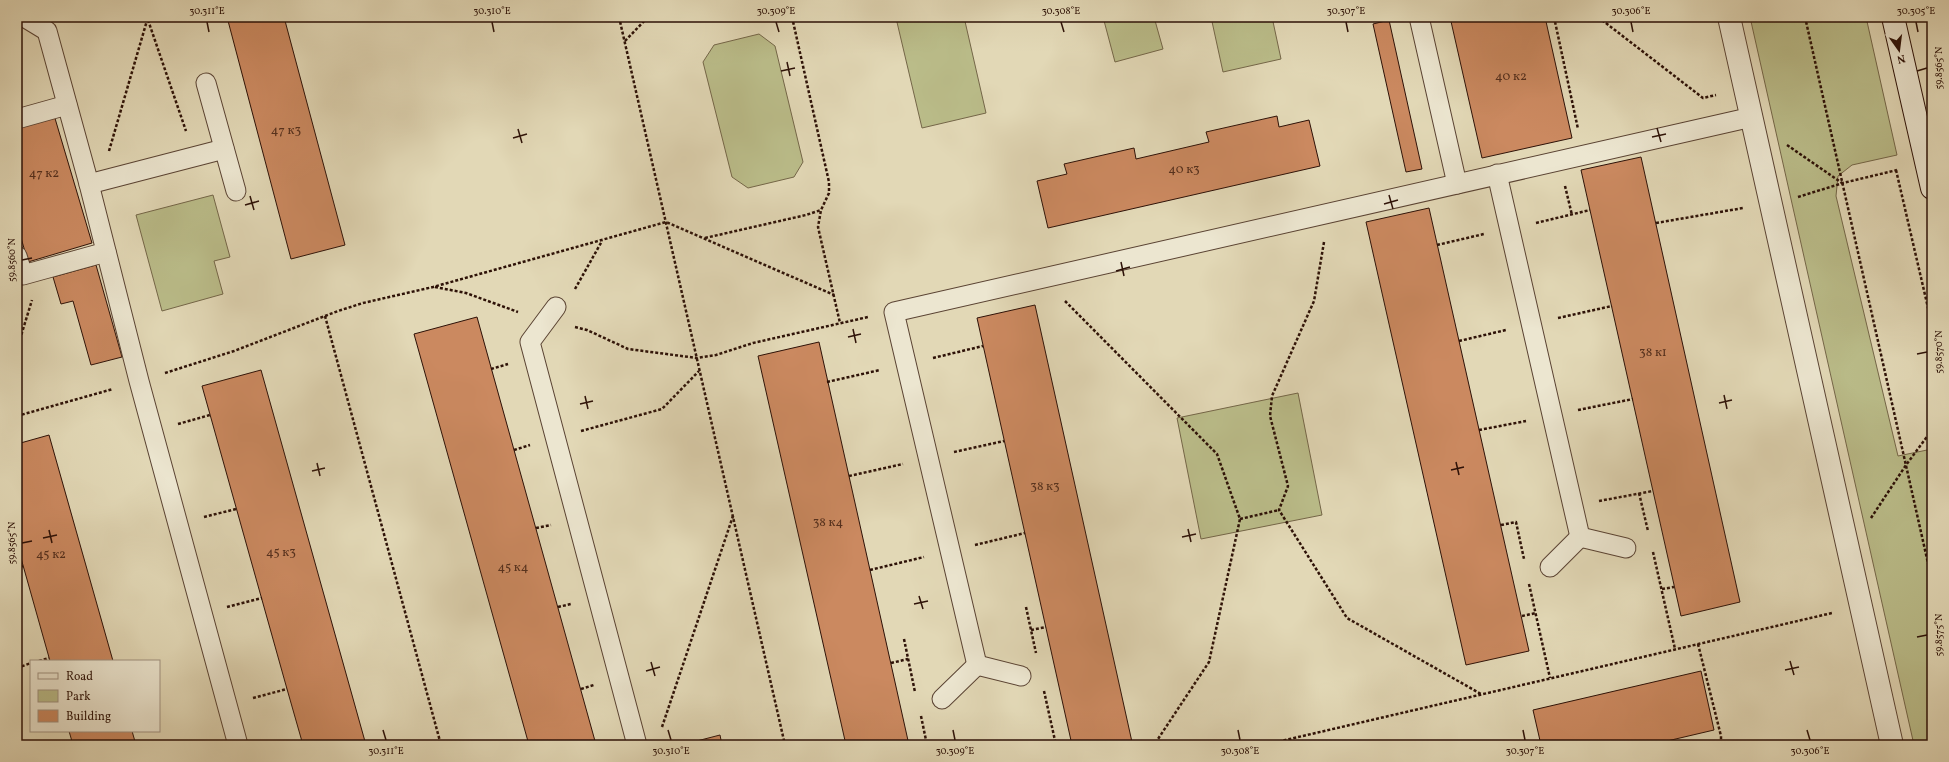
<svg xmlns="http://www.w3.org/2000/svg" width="1949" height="762" font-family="Vollkorn,serif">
  <rect width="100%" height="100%" fill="#e2d8b6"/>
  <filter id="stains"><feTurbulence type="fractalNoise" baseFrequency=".005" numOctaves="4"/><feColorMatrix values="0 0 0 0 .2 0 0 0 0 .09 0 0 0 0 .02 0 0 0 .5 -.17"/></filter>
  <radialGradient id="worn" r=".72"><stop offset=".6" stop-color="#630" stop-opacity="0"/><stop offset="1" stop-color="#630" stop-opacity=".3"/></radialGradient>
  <g fill="#babc89" stroke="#746648">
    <path d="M 964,17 L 986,113 L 922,128 L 896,18 Z"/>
    <path d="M 1103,17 L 1154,17 L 1163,49 L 1115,62 Z"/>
    <path d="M 1211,17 L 1272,17 L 1281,59 L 1223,72 Z"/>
    <path d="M 1750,17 L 1866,17 L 1897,155 L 1852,165 L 1838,176 L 1836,196 L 1898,456 L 1932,449 L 1932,745 L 1914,745 Z"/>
    <path d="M 759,34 L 775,46 L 803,162 L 794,177 L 748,188 L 732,177 L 703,62 L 714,45 Z"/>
    <path d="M 213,195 L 230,257 L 214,261 L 223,294 L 162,311 L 136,215 Z"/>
    <path d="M 1298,393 L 1322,515 L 1201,539 L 1177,418 Z"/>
  </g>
  <g fill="#cb8960" stroke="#2d1107">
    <path d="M 227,17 L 284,17 L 345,245 L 291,259 Z"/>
    <path d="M 1450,17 L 1545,17 L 1572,138 L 1482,158 Z"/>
    <path d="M 1389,20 L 1422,169 L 1406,172 L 1373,24 Z"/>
    <path d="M 54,115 L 92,243 L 28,262 L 17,224 L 17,125 Z"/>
    <path d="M 1277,116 L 1279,127 L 1309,120 L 1320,166 L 1048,228 L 1037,181 L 1067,174 L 1064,164 L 1134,148 L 1136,159 L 1209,142 L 1206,132 Z"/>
    <path d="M 1641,157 L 1740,602 L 1681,616 L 1581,170 Z"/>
    <path d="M 1429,208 L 1529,651 L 1466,665 L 1366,222 Z"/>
    <path d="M 96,265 L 122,357 L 91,365 L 73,301 L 61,304 L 53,277 Z"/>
    <path d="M 1035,305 L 1132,742 L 1117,745 L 1072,745 L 977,318 Z"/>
    <path d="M 477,317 L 595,741 L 580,745 L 529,745 L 414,334 Z"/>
    <path d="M 819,342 L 870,570 L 909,745 L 846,745 L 758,356 Z"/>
    <path d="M 261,370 L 366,745 L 303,745 L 287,689 L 202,386 Z"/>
    <path d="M 49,435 L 113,661 L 50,661 L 17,544 L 17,444 Z"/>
    <path d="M 1701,671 L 1714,730 L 1650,745 L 1541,745 L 1533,710 Z"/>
    <path d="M 69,731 L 132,731 L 136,745 L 73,745 Z"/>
    <path d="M 720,735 L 722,745 L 689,745 L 689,743 Z"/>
  </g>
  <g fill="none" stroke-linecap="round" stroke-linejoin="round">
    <defs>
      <g id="lane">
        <path d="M 24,17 L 47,31 L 89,184 L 139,381 L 238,745"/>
        <path d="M 1419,17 L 1457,184"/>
        <path d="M 206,83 L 236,191"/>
        <path d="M 17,119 L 67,105"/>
        <path d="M 1497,174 L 1580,537"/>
        <path d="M 89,184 L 224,149"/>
        <path d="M 17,256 L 23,275 L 106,252"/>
        <path d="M 556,307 L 530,342 L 637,745"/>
        <path d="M 1580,537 L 1626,548"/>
        <path d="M 1550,567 L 1580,537"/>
        <path d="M 977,665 L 894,312 L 1752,117"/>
        <path d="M 977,665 L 1021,676"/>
        <path d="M 942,699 L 977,665"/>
      </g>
      <path id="street" d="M 1729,17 L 1892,745"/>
      <path id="secondary" d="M 1893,17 L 1932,188"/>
    </defs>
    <use href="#lane" stroke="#5a4333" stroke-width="21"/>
    <use href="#street" stroke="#5a4333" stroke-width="24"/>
    <use href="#secondary" stroke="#2d1107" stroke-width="24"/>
    <g stroke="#2d1107" stroke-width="2.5" stroke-dasharray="3 2" stroke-linecap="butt">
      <path d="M 619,17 L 785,745"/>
      <path d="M 792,17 L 829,182 L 829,193 L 821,210 L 818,227 L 840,323"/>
      <path d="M 1554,17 L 1578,129"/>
      <path d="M 1598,17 L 1703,98 L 1716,95"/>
      <path d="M 1805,17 L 1932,581"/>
      <path d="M 148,20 L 186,131"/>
      <path d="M 625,41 L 648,17"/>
      <path d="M 1787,145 L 1842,183"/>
      <path d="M 109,151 L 148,17"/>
      <path d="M 1896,170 L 1932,325"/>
      <path d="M 1565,186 L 1572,215"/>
      <path d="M 1798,197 L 1843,183 L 1897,170"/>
      <path d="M 1536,223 L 1590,210"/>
      <path d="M 1656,223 L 1743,208"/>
      <path d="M 705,238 L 806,215 L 821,210"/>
      <path d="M 1324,242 L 1314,301 L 1272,396 L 1270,416 L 1288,486 L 1279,510 L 1347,618 L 1481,694"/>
      <path d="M 1437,245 L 1484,234"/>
      <path d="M 435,287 L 466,293 L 518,312"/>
      <path d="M 575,289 L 602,241"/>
      <path d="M 1065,301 L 1217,454 L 1240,519 L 1209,662 L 1154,745"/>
      <path d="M 325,316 L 441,745"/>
      <path d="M 1558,318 L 1612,306"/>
      <path d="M 575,327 L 587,330 L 628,349 L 697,358 L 716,355 L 753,343 L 868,317"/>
      <path d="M 1459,341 L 1506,330"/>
      <path d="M 17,349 L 32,300"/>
      <path d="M 933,358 L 983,346"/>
      <path d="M 491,369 L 508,364"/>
      <path d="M 165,373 L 234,351 L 338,311 L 363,303 L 433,287 L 666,222 L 834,295"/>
      <path d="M 827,382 L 880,370"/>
      <path d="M 1578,410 L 1633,399"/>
      <path d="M 17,416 L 113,389"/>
      <path d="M 178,424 L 210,415"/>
      <path d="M 1479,430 L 1526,421"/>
      <path d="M 581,431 L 662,409 L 699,371"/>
      <path d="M 514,450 L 530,445"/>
      <path d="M 954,452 L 1004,441"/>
      <path d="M 849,476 L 903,464"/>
      <path d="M 1639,493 L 1648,531"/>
      <path d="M 1599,501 L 1653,491"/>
      <path d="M 204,517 L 236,509"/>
      <path d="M 1871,518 L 1906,465 L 1932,430"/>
      <path d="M 1240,519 L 1279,510"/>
      <path d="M 1501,525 L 1516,522 L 1524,559"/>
      <path d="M 536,528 L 551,525"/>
      <path d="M 975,545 L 1025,533"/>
      <path d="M 1653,552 L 1675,649"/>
      <path d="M 17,567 L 23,566"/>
      <path d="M 870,570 L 924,557"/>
      <path d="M 17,577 L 18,580"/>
      <path d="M 1529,584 L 1550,678"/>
      <path d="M 1662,589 L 1674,587"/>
      <path d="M 227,607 L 262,598"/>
      <path d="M 558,607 L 571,604"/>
      <path d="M 1026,607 L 1036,653"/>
      <path d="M 1522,616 L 1536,613"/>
      <path d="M 1031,630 L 1046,627"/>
      <path d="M 904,639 L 915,692"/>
      <path d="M 1698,644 L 1721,736 L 1721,745"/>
      <path d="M 39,661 L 49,658"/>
      <path d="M 891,663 L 908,659"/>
      <path d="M 17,668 L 31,663"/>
      <path d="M 581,689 L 594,685"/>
      <path d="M 1044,691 L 1056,745"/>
      <path d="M 253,698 L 287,689"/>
      <path d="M 921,716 L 927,745"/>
      <path d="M 662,727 L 733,516"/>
      <path d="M 1674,740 L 1676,745"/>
      <path d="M 1264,745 L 1832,613"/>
      <path d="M 1716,745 L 1721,744 L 1724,745"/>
    </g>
    <use href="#lane" stroke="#ece6d0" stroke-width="19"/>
    <use href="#street" stroke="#ece6d0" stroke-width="22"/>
    <use href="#secondary" stroke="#ece6d0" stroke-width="22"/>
  </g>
  <path fill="none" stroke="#2d1107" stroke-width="1.5" d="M 207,22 L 209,32M 492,22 L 494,32M 776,22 L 779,32M 1061,22 L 1064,32M 1346,22 L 1348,32M 1631,22 L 1633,32M 1916,22 L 1918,32M 787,62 L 790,76M 781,71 L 795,68M 1917,71 L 1927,68M 1657,128 L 1661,142M 518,129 L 522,143M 1652,137 L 1666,134M 513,138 L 527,134M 1389,195 L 1393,209M 250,196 L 254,210M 1384,204 L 1398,200M 245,205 L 259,201M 22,260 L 32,258M 1121,262 L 1124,276M 1116,271 L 1130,267M 853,329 L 856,343M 848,337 L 861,334M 1917,354 L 1927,352M 1724,395 L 1727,409M 585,396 L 588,409M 1719,403 L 1732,400M 580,404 L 593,401M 1456,462 L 1459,475M 317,463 L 320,476M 1451,470 L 1464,467M 312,471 L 325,468M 1188,529 L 1191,542M 49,530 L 52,543M 1182,537 L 1196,534M 43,538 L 57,535M 22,543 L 32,541M 919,596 L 923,609M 914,604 L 928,601M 1917,637 L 1927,635M 1790,661 L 1794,675M 651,662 L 655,676M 1785,670 L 1799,667M 646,671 L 660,667M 383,730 L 386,740M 668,730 L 671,740M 953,730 L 955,740M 1238,730 L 1240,740M 1523,730 L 1525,740M 1807,730 L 1810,740"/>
  <g text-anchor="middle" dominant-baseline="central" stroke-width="4" stroke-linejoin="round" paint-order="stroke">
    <g font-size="13" fill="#542f1d">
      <text x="1511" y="77">40 к2</text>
      <text x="286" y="131">47 к3</text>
      <text x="1184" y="170">40 к3</text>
      <text x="44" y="174">47 к2</text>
      <text x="1653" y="353">38 к1</text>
      <text x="1045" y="487">38 к3</text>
      <text x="828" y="523">38 к4</text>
      <text x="281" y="553">45 к3</text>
      <text x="51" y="555">45 к2</text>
      <text x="513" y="568">45 к4</text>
    </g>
  </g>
  <rect width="1949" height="762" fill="none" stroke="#e2d8b6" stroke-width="44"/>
  <rect x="30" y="660" width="130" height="72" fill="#ece6d0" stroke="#a09180"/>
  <rect x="38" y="673" width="20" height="6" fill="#ece6d0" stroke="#a09180"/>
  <text x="66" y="680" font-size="12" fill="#2d1107">Road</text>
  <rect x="38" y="690" width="20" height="12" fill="#babc89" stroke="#a09180"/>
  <text x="66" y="700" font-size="12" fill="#2d1107">Park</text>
  <rect x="38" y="710" width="20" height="12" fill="#cb8960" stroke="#a09180"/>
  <text x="66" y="720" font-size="12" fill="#2d1107">Building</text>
  <g transform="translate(1899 50) rotate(166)" stroke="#ece6d0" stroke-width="3" paint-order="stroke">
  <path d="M0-3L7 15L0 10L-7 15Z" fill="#2d1107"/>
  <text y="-6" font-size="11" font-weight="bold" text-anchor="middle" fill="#2d1107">N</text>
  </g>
  <rect x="22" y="22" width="1905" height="718" fill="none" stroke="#2d1107" stroke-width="1.5"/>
  <g font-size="10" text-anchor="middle" fill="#2d1107">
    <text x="207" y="14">30.311°E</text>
    <text x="492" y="14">30.310°E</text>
    <text x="776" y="14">30.309°E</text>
    <text x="1061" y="14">30.308°E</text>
    <text x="1346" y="14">30.307°E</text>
    <text x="1631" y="14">30.306°E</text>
    <text x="1916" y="14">30.305°E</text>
    <text transform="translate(1938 68) rotate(-90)" y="4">59.8565°N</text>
    <text transform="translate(11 260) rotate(-90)" y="4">59.8560°N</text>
    <text transform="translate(1938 352) rotate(-90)" y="4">59.8570°N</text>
    <text transform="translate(11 543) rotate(-90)" y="4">59.8565°N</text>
    <text transform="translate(1938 635) rotate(-90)" y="4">59.8575°N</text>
    <text x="386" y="754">30.311°E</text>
    <text x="671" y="754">30.310°E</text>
    <text x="955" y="754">30.309°E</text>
    <text x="1240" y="754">30.308°E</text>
    <text x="1525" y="754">30.307°E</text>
    <text x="1810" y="754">30.306°E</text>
  </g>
  <rect width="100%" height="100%" filter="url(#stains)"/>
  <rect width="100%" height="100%" fill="url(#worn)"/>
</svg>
